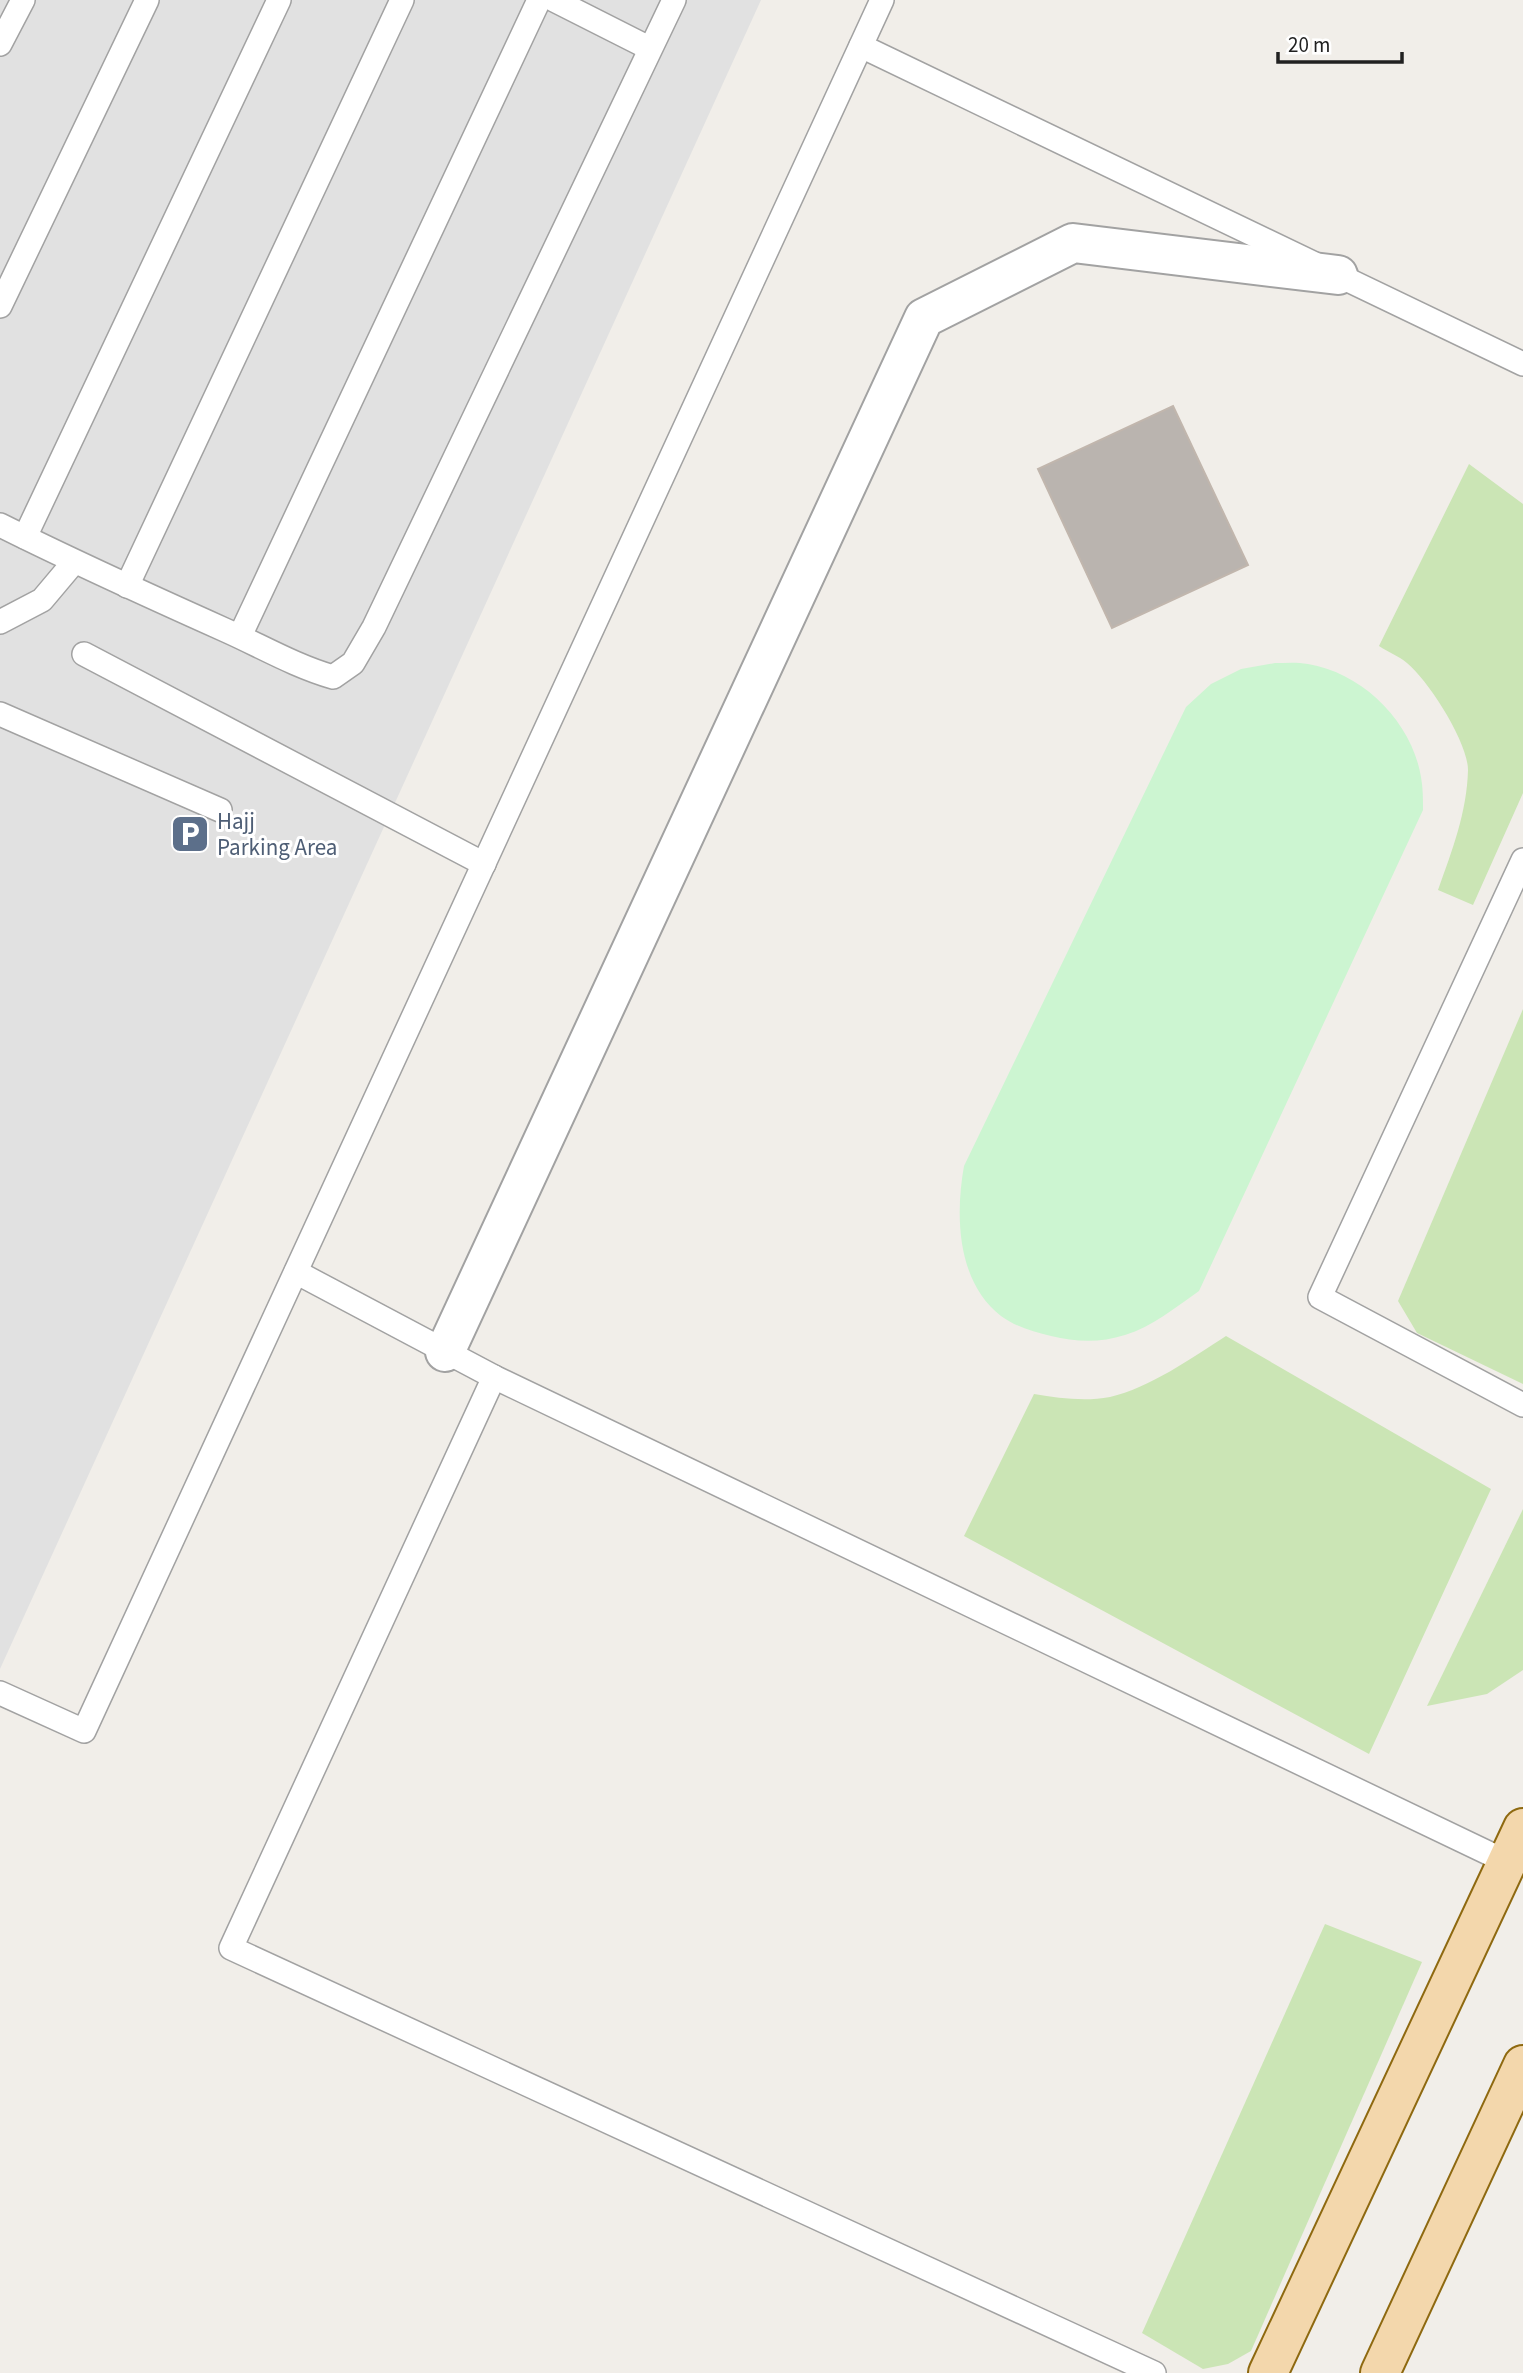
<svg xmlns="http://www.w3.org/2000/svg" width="1523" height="2373" font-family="'Source Sans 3',sans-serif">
  <rect width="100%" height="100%" fill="#f1eee9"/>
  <g fill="#cbe5b5">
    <path d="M 1469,464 L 1523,504 L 1523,793 L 1473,905 L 1438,890 C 1452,851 1467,812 1468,770 C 1468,742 1428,680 1407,663 C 1399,656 1388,652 1379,646 Z"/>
    <path d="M 1523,1009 L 1523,1384 L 1417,1333 L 1398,1301 Z"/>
    <path d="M 1226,1336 L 1491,1489 L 1369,1754 L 964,1536 L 1034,1394 C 1059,1398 1084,1402 1110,1397 C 1149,1388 1192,1358 1226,1336 Z"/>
    <path d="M 1523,1509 L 1523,1670 L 1487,1694 L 1427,1706 Z"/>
    <path d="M 1325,1924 L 1422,1962 L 1251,2351 L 1228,2364 L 1203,2369 L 1142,2333 Z"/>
  </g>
  <path fill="#ccf5d1" d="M 1275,663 C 1286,663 1297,662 1308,664 C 1363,673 1412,722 1421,777 C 1423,788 1423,799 1423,810 L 1199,1291 C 1176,1307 1152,1327 1125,1335 C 1100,1343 1076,1342 1051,1336 C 1034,1332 1016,1327 1001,1316 C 957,1282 955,1216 964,1166 L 1186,707 L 1211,684 L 1241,669 Z"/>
  <path fill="#e1e1e1" d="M 0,0 L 761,0 L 0,1669 Z"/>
  <path fill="#bab4af" stroke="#c1b6ad" stroke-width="2" d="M 1173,406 L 1248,565 L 1112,628 L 1038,469 Z"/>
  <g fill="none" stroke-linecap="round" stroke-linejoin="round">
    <defs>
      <g id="service">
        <path d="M 554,0 L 649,48"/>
        <path d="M 0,44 L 23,0"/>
        <path d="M 861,46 L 1523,364"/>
        <path d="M 0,306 L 147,0"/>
        <path d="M 0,525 C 74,562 149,596 225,630 C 261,646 295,666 333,677 L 353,663 L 374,627 L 674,0"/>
        <path d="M 25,537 L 279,0"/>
        <path d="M 127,586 L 402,0"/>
        <path d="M 0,622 L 42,600 L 74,562"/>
        <path d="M 240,636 L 539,0"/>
        <path d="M 84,654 L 484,864"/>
        <path d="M 0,714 L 220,810"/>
        <path d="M 1523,860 L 1320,1297 L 1523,1405"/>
        <path d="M 296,1272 L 494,1377 L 1507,1862"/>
        <path d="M 494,1377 L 231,1948 L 1154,2373"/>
        <path d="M 0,1693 L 84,1731 L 882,0"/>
      </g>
      <path id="minor" d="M 445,1352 L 924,318 L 1073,243 L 1338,275"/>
      <g id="primary">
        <path d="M 1268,2373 L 1523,1828"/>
        <path d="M 1380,2373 L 1523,2065"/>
      </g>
    </defs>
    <use href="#service" stroke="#a2a2a2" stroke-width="26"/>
    <use href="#minor" stroke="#a2a2a2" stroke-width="42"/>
    <use href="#primary" stroke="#8e6910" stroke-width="42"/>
    <use href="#service" stroke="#fff" stroke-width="23"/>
    <use href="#minor" stroke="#fff" stroke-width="38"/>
    <use href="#primary" stroke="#f3d7ac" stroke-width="38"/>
  </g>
  <defs>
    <symbol id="parking-square" viewBox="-11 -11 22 22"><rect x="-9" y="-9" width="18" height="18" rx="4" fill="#5c6f8a" stroke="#fff"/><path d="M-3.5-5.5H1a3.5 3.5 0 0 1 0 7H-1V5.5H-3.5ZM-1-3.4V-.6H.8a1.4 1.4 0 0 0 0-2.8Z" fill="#fff"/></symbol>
  </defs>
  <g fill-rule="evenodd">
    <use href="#parking-square" x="168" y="812" width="44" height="44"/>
  </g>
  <g text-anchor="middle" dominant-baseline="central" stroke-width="6" stroke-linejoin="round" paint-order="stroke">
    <g font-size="23" fill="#4e5e75" stroke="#fff" text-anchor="start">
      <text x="217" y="821">Hajj<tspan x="217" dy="26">Parking Area</tspan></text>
    </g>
  </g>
  <path d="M1278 52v10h124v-10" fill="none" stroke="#212121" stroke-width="3.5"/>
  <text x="1288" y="52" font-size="21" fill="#212121" stroke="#ffffff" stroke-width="5" paint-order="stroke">20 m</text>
</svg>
